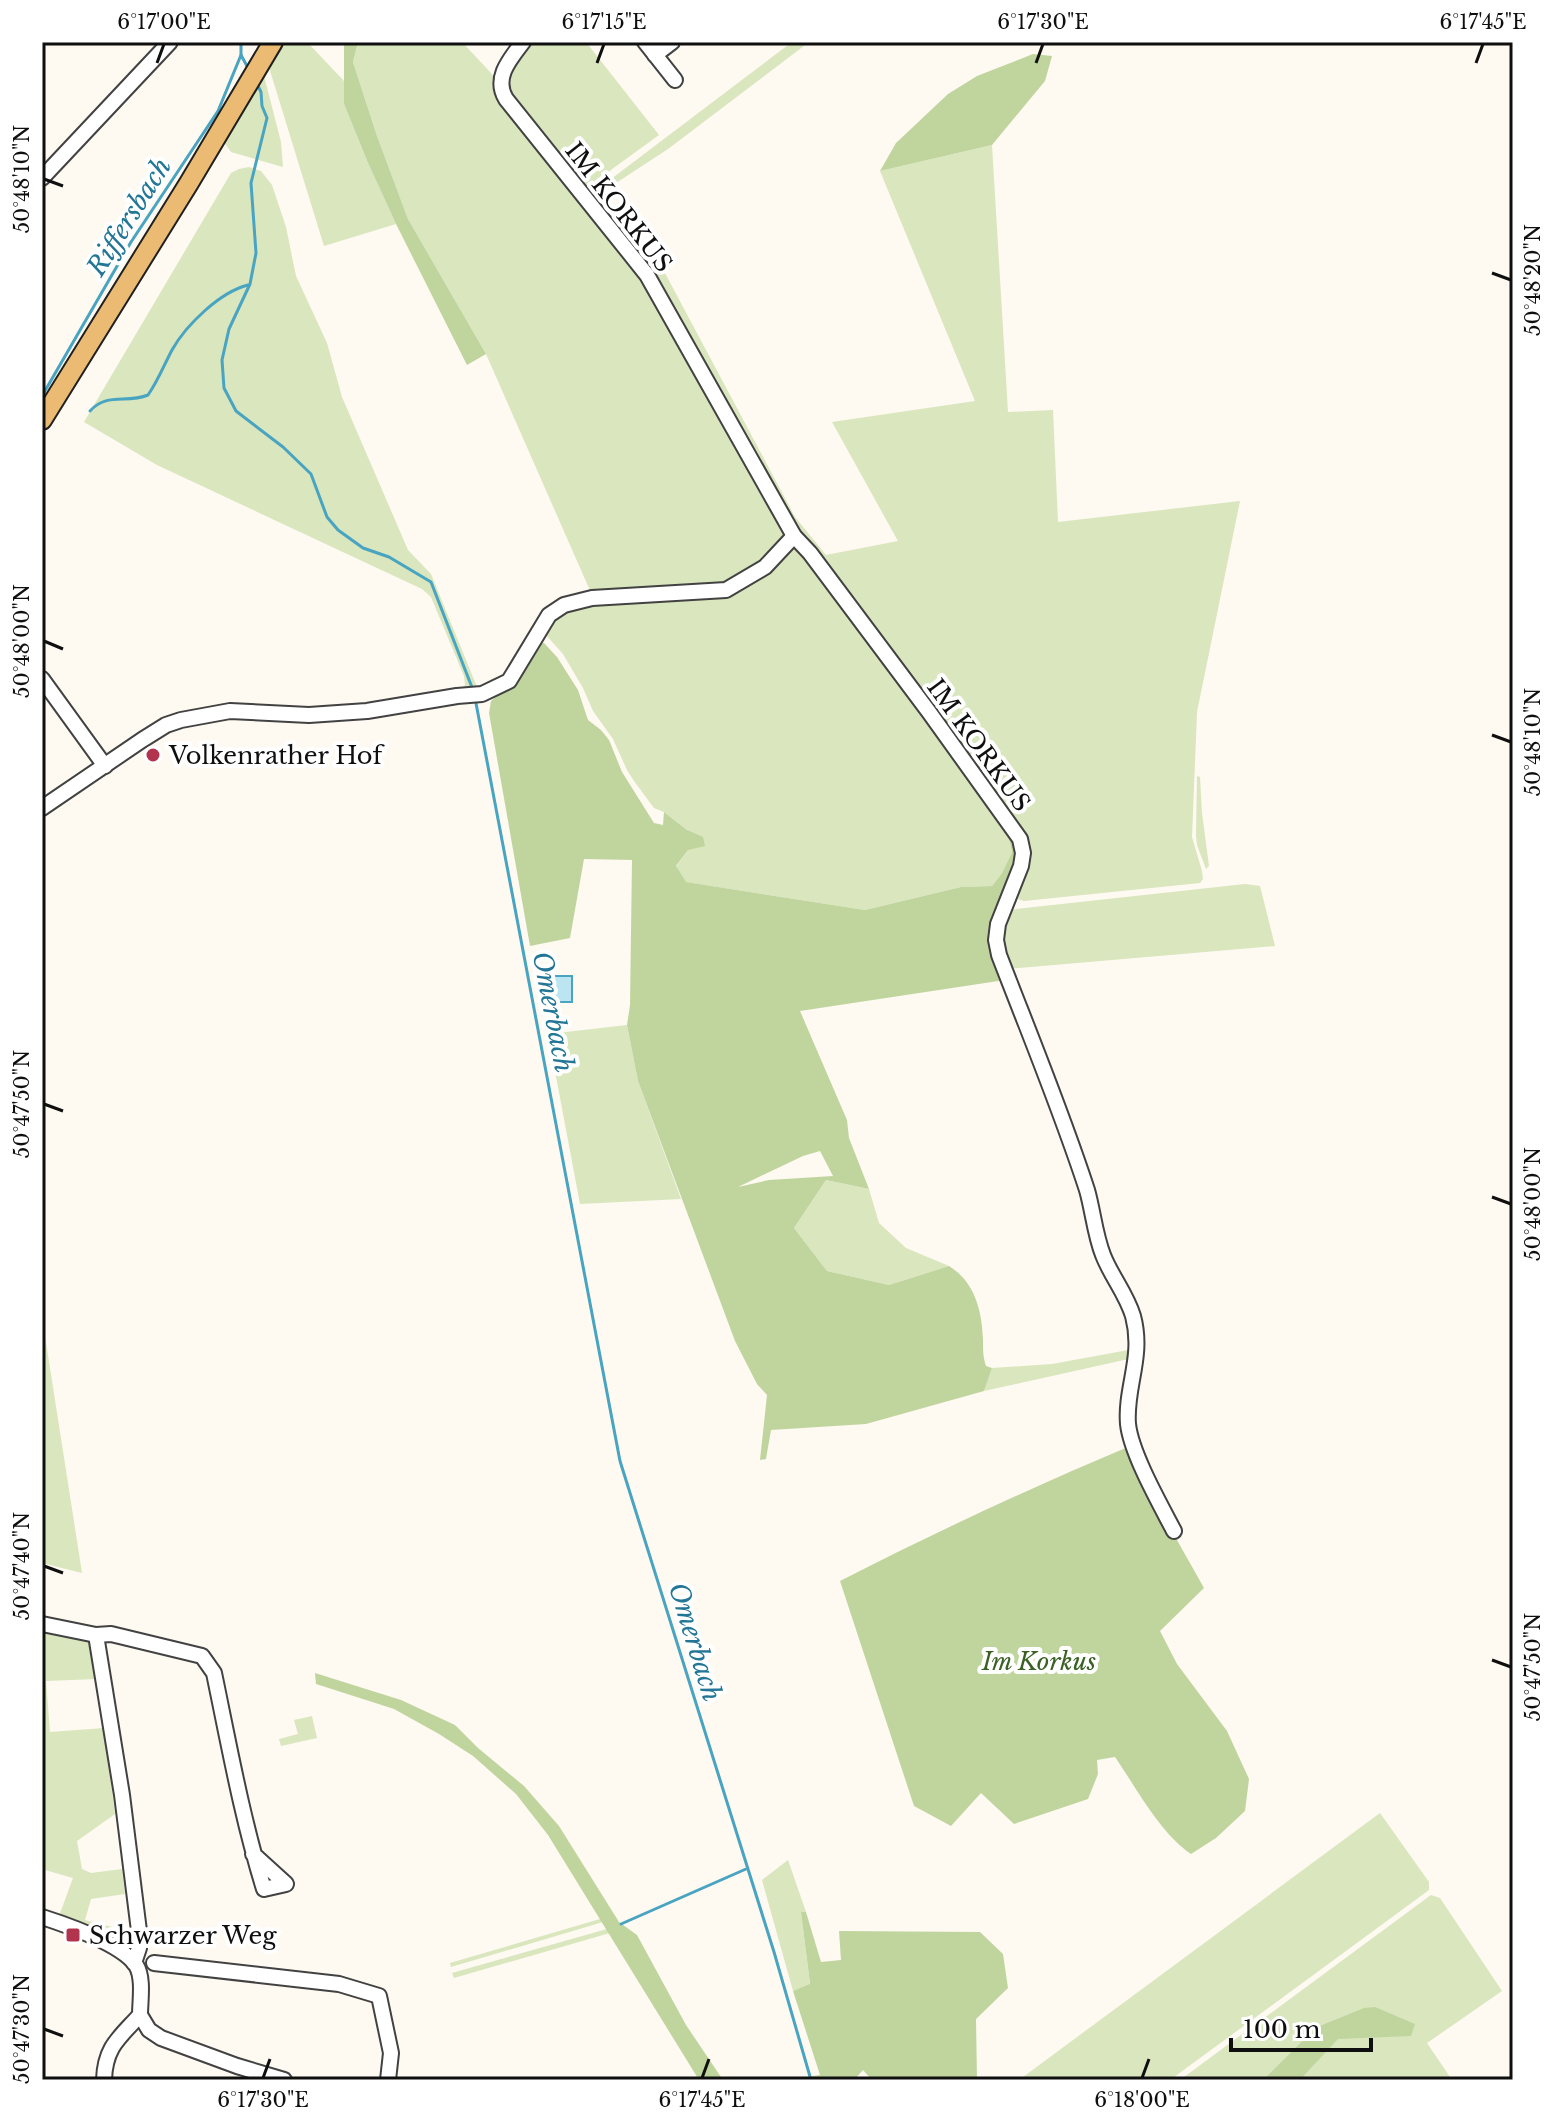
<svg xmlns="http://www.w3.org/2000/svg" width="1555" height="2122" font-family="'Libre Baskerville',serif">
  <rect width="100%" height="100%" fill="#fef9f1"/>
  <g fill="#d9e6be">
    <path d="M 280,42 L 307,42 L 344,81 L 344,104 L 368,163 L 396,224 L 324,246 L 268,64 Z"/>
    <path d="M 358,42 L 462,42 L 491,73 L 646,281 L 784,524 L 786,535 L 764,566 L 728,585 L 592,595 L 486,354 L 408,219 L 377,136 L 353,62 Z"/>
    <path d="M 526,42 L 586,42 L 659,135 L 586,188 L 509,98 L 506,72 Z"/>
    <path d="M 792,42 L 809,42 L 668,149 L 593,198 L 590,195 Z"/>
    <path d="M 263,72 L 281,142 L 283,167 L 231,152 L 224,142 Z"/>
    <path d="M 992,145 L 1008,412 L 1053,410 L 1058,522 L 1240,501 L 1197,712 L 1192,837 L 1202,871 L 1203,879 L 1200,883 L 1024,901 L 1018,899 L 1016,892 L 1029,853 L 798,533 L 655,276 L 655,268 L 658,260 L 795,517 L 826,555 L 898,541 L 832,422 L 975,401 L 880,171 Z"/>
    <path d="M 249,167 L 261,171 L 272,185 L 286,227 L 296,276 L 327,343 L 342,397 L 408,550 L 431,574 L 477,687 L 475,691 L 458,692 L 465,685 L 464,676 L 431,597 L 422,589 L 157,465 L 84,422 L 231,173 L 239,169 Z"/>
    <path d="M 800,548 L 1006,825 L 1012,852 L 1002,873 L 992,886 L 961,887 L 865,910 L 685,882 L 676,867 L 688,850 L 687,830 L 664,812 L 654,808 L 634,781 L 627,770 L 613,739 L 593,711 L 583,688 L 563,654 L 546,635 L 544,630 L 565,608 L 593,602 L 702,595 L 789,549 Z"/>
    <path d="M 1197,776 L 1200,777 L 1202,813 L 1209,866 L 1206,869 L 1197,845 L 1196,836 Z"/>
    <path d="M 1245,884 L 1260,886 L 1275,946 L 1006,969 L 1000,940 L 1008,910 Z"/>
    <path d="M 627,1025 L 638,1081 L 681,1199 L 580,1204 L 548,1034 Z"/>
    <path d="M 826,1180 L 869,1189 L 879,1223 L 906,1248 L 949,1266 L 889,1285 L 827,1271 L 794,1228 Z"/>
    <path d="M 42,1317 L 82,1573 L 42,1563 Z"/>
    <path d="M 1134,1349 L 1133,1358 L 984,1391 L 992,1368 L 1052,1364 Z"/>
    <path d="M 42,1630 L 88,1641 L 93,1649 L 97,1679 L 46,1681 L 50,1732 L 104,1728 L 115,1814 L 77,1841 L 82,1869 L 91,1873 L 122,1869 L 125,1894 L 91,1899 L 85,1920 L 132,1932 L 131,1944 L 126,1949 L 101,1934 L 101,1931 L 98,1930 L 97,1932 L 59,1916 L 73,1878 L 45,1870 L 42,1853 Z"/>
    <path d="M 312,1716 L 317,1738 L 281,1746 L 279,1739 L 298,1734 L 294,1720 Z"/>
    <path d="M 1380,1813 L 1429,1882 L 1429,1890 L 1170,2080 L 1019,2080 Z"/>
    <path d="M 788,1860 L 806,1912 L 801,1912 L 810,1985 L 793,1991 L 762,1880 Z"/>
    <path d="M 1431,1895 L 1440,1898 L 1502,1991 L 1427,2043 L 1452,2080 L 1300,2080 L 1338,2038 L 1315,2028 L 1263,2080 L 1180,2080 Z"/>
    <path d="M 600,1919 L 603,1922 L 451,1967 L 450,1963 Z"/>
    <path d="M 607,1929 L 610,1933 L 454,1978 L 452,1973 Z"/>
  </g>
  <g fill="#c0d59e" fill-rule="evenodd">
    <path d="M 344,42 L 358,42 L 353,62 L 377,136 L 408,219 L 486,354 L 467,365 L 396,224 L 368,163 L 344,104 Z"/>
    <path d="M 1033,54 L 1052,56 L 1045,81 L 992,145 L 880,171 L 896,143 L 948,94 L 977,76 Z"/>
    <path d="M 537,642 L 544,643 L 557,657 L 578,690 L 588,720 L 601,730 L 609,740 L 622,772 L 654,823 L 663,825 L 664,812 L 687,830 L 703,837 L 705,846 L 688,850 L 676,866 L 686,882 L 865,910 L 961,887 L 992,886 L 1002,873 L 1012,852 L 1006,825 L 1019,854 L 995,923 L 1005,980 L 800,1011 L 847,1120 L 849,1138 L 869,1189 L 826,1180 L 794,1228 L 827,1271 L 889,1285 L 949,1266 C 975,1282 982,1311 983,1340 C 983,1350 983,1357 986,1366 L 992,1368 L 984,1391 L 866,1424 L 771,1430 L 766,1459 L 760,1460 L 767,1395 L 757,1384 L 735,1341 L 638,1081 L 627,1025 L 630,1005 L 632,860 L 584,859 L 570,938 L 530,946 L 489,713 L 491,701 L 512,683 ZM 820,1151 L 833,1176 L 769,1180 L 738,1187 L 803,1156 Z"/>
    <path d="M 1128,1447 L 1173,1533 L 1204,1588 L 1160,1631 L 1177,1664 L 1227,1731 L 1249,1779 L 1245,1811 L 1216,1838 L 1191,1854 C 1160,1833 1137,1789 1115,1757 L 1097,1760 L 1098,1774 L 1088,1799 L 1014,1824 L 981,1793 L 951,1826 L 914,1806 L 840,1581 C 934,1533 1030,1488 1128,1447 Z"/>
    <path d="M 315,1673 L 401,1700 L 455,1725 L 478,1748 L 524,1786 L 559,1826 L 619,1922 L 637,1935 L 686,2025 L 723,2080 L 699,2080 L 548,1835 L 516,1794 L 473,1756 L 439,1734 L 394,1709 L 316,1684 Z"/>
    <path d="M 801,1912 L 806,1912 L 821,1962 L 841,1960 L 839,1931 L 980,1932 L 1003,1954 L 1008,1988 L 976,2019 L 977,2080 L 872,2080 L 863,2070 L 854,2080 L 808,2080 L 807,2077 L 820,2075 L 793,1991 L 810,1984 Z"/>
    <path d="M 1375,2007 L 1415,2024 L 1411,2036 L 1338,2039 L 1300,2080 L 1263,2080 L 1315,2028 L 1364,2008 Z"/>
  </g>
  <path fill="#bbe5f1" stroke="#48a4c1" stroke-width="2" d="M 552,976 L 572,976 L 572,1002 L 553,1002 Z"/>
  <g fill="none" stroke-linecap="round" stroke-linejoin="round">
    <g stroke="#48a4c1" stroke-width="3">
      <path d="M 241,42 L 241,55 L 248,68"/>
      <path d="M 256,82 L 261,92 L 262,106 L 267,118 L 251,183 L 256,253 L 250,284 L 229,329 L 222,360 L 224,388 L 236,411 L 283,447 L 311,474 L 327,517 L 338,530 L 363,548 L 389,557 L 431,582 L 473,690"/>
      <path d="M 42,396 L 131,242 L 218,111 L 241,55"/>
      <path d="M 90,411 C 107,392 126,404 148,395 C 158,381 164,365 172,350 C 186,325 220,292 248,285"/>
      <path d="M 475,698 L 620,1461 L 774,1952 L 811,2080"/>
      <path d="M 621,1924 L 746,1869"/>
    </g>
    <defs>
      <g id="minor">
        <path d="M 523,42 C 510,59 493,78 506,99 L 647,275 L 794,536 L 810,553 L 929,712 L 1020,839 L 1023,853 L 1021,866 L 998,924 L 996,940 L 999,955 C 1029,1033 1061,1110 1087,1190 C 1093,1211 1095,1235 1103,1255 C 1111,1276 1126,1293 1133,1316 C 1144,1357 1125,1387 1128,1424 C 1131,1453 1160,1504 1174,1531"/>
        <path d="M 645,42 L 675,80"/>
        <path d="M 655,55 L 672,42"/>
        <path d="M 42,178 L 170,42"/>
        <path d="M 42,679 L 105,766"/>
        <path d="M 42,808 L 142,740 L 166,725 L 181,720 L 230,711 L 309,715 L 367,711 L 457,696 L 482,694 L 509,681 L 549,615 L 564,605 L 592,598 L 726,590 L 765,567 L 794,536"/>
        <path d="M 42,1624 L 96,1635 L 111,1634 L 202,1656 L 214,1673 C 229,1745 242,1818 264,1889 L 286,1884 L 253,1854"/>
        <path d="M 96,1635 L 122,1795 L 139,1931 L 139,1948 L 134,1963"/>
        <path d="M 42,1917 C 67,1925 121,1944 136,1965 C 144,1978 140,2001 140,2015 C 119,2038 105,2047 104,2080"/>
        <path d="M 154,1963 L 339,1984 L 379,1996 L 391,2053 L 388,2080"/>
        <path d="M 140,2015 L 149,2030 L 161,2038 L 237,2066 L 284,2080"/>
      </g>
      <path id="major" d="M 42,420 L 189,183 L 273,42"/>
    </defs>
    <use href="#minor" stroke="#424242" stroke-width="18"/>
    <use href="#major" stroke="#202020" stroke-width="22"/>
    <use href="#minor" stroke="#fff" stroke-width="14"/>
    <use href="#major" stroke="#ecbb73" stroke-width="18"/>
  </g>
  <path fill="none" stroke="#0f0f0f" stroke-width="3" d="M 157,63 L 164,44M 597,63 L 604,44M 1036,63 L 1043,44M 1476,63 L 1483,44M 44,179 L 63,186M 1492,273 L 1511,280M 44,641 L 63,649M 1492,735 L 1511,742M 44,1104 L 63,1111M 1492,1197 L 1511,1204M 44,1566 L 63,1573M 1492,1660 L 1511,1667M 44,2029 L 63,2036M 263,2078 L 270,2059M 702,2078 L 709,2059M 1142,2078 L 1149,2059"/>
  <g fill="#b2334d" stroke="#fff" stroke-width="3">
    <circle cx="153" cy="755" r="8"/>
    <rect x="65" y="1927" width="16" height="16" rx="4"/>
  </g>
  <g text-anchor="middle" dominant-baseline="central" stroke-width="8" stroke-linejoin="round" paint-order="stroke">
    <g font-size="24" fill="#0f0f0f" stroke="#fff">
      <text transform="translate(619 207) rotate(52)">IM KORKUS</text>
      <text transform="translate(979 745) rotate(54)">IM KORKUS</text>
    </g>
    <g font-size="24" fill="#0f0f0f" stroke="#fff" text-anchor="start">
      <text x="169" y="755">Volkenrather Hof</text>
      <text x="89" y="1935">Schwarzer Weg</text>
    </g>
    <g font-size="24" font-style="italic" fill="#3b6124" stroke="#fff">
      <text x="1039" y="1661">Im Korkus</text>
    </g>
    <g font-size="26" font-style="italic" fill="#237695" stroke="#fff">
      <text transform="translate(129 217) rotate(-58)">Riffersbach</text>
      <text transform="translate(553 1012) rotate(79)">Omerbach</text>
      <text transform="translate(695 1642) rotate(73)">Omerbach</text>
    </g>
  </g>
  <rect width="1555" height="2122" fill="none" stroke="#ffffff" stroke-width="88"/>
  <path d="M1231 2038v12h140v-12" fill="none" stroke="#0f0f0f" stroke-width="4"/>
  <text x="1243" y="2038" font-size="24" fill="#0f0f0f" stroke="#ffffff" stroke-width="6" paint-order="stroke">100 m</text>
  <rect x="44" y="44" width="1467" height="2034" fill="none" stroke="#0f0f0f" stroke-width="3"/>
  <g font-size="20" text-anchor="middle" fill="#0f0f0f">
    <text x="164" y="29">6°17'00"E</text>
    <text x="604" y="29">6°17'15"E</text>
    <text x="1043" y="29">6°17'30"E</text>
    <text x="1483" y="29">6°17'45"E</text>
    <text transform="translate(22 179) rotate(-90)" y="7">50°48'10"N</text>
    <text transform="translate(1533 280) rotate(-90)" y="7">50°48'20"N</text>
    <text transform="translate(22 641) rotate(-90)" y="7">50°48'00"N</text>
    <text transform="translate(1533 742) rotate(-90)" y="7">50°48'10"N</text>
    <text transform="translate(22 1104) rotate(-90)" y="7">50°47'50"N</text>
    <text transform="translate(1533 1204) rotate(-90)" y="7">50°48'00"N</text>
    <text transform="translate(22 1566) rotate(-90)" y="7">50°47'40"N</text>
    <text transform="translate(1533 1667) rotate(-90)" y="7">50°47'50"N</text>
    <text transform="translate(22 2029) rotate(-90)" y="7">50°47'30"N</text>
    <text x="263" y="2107">6°17'30"E</text>
    <text x="702" y="2107">6°17'45"E</text>
    <text x="1142" y="2107">6°18'00"E</text>
  </g>
</svg>
